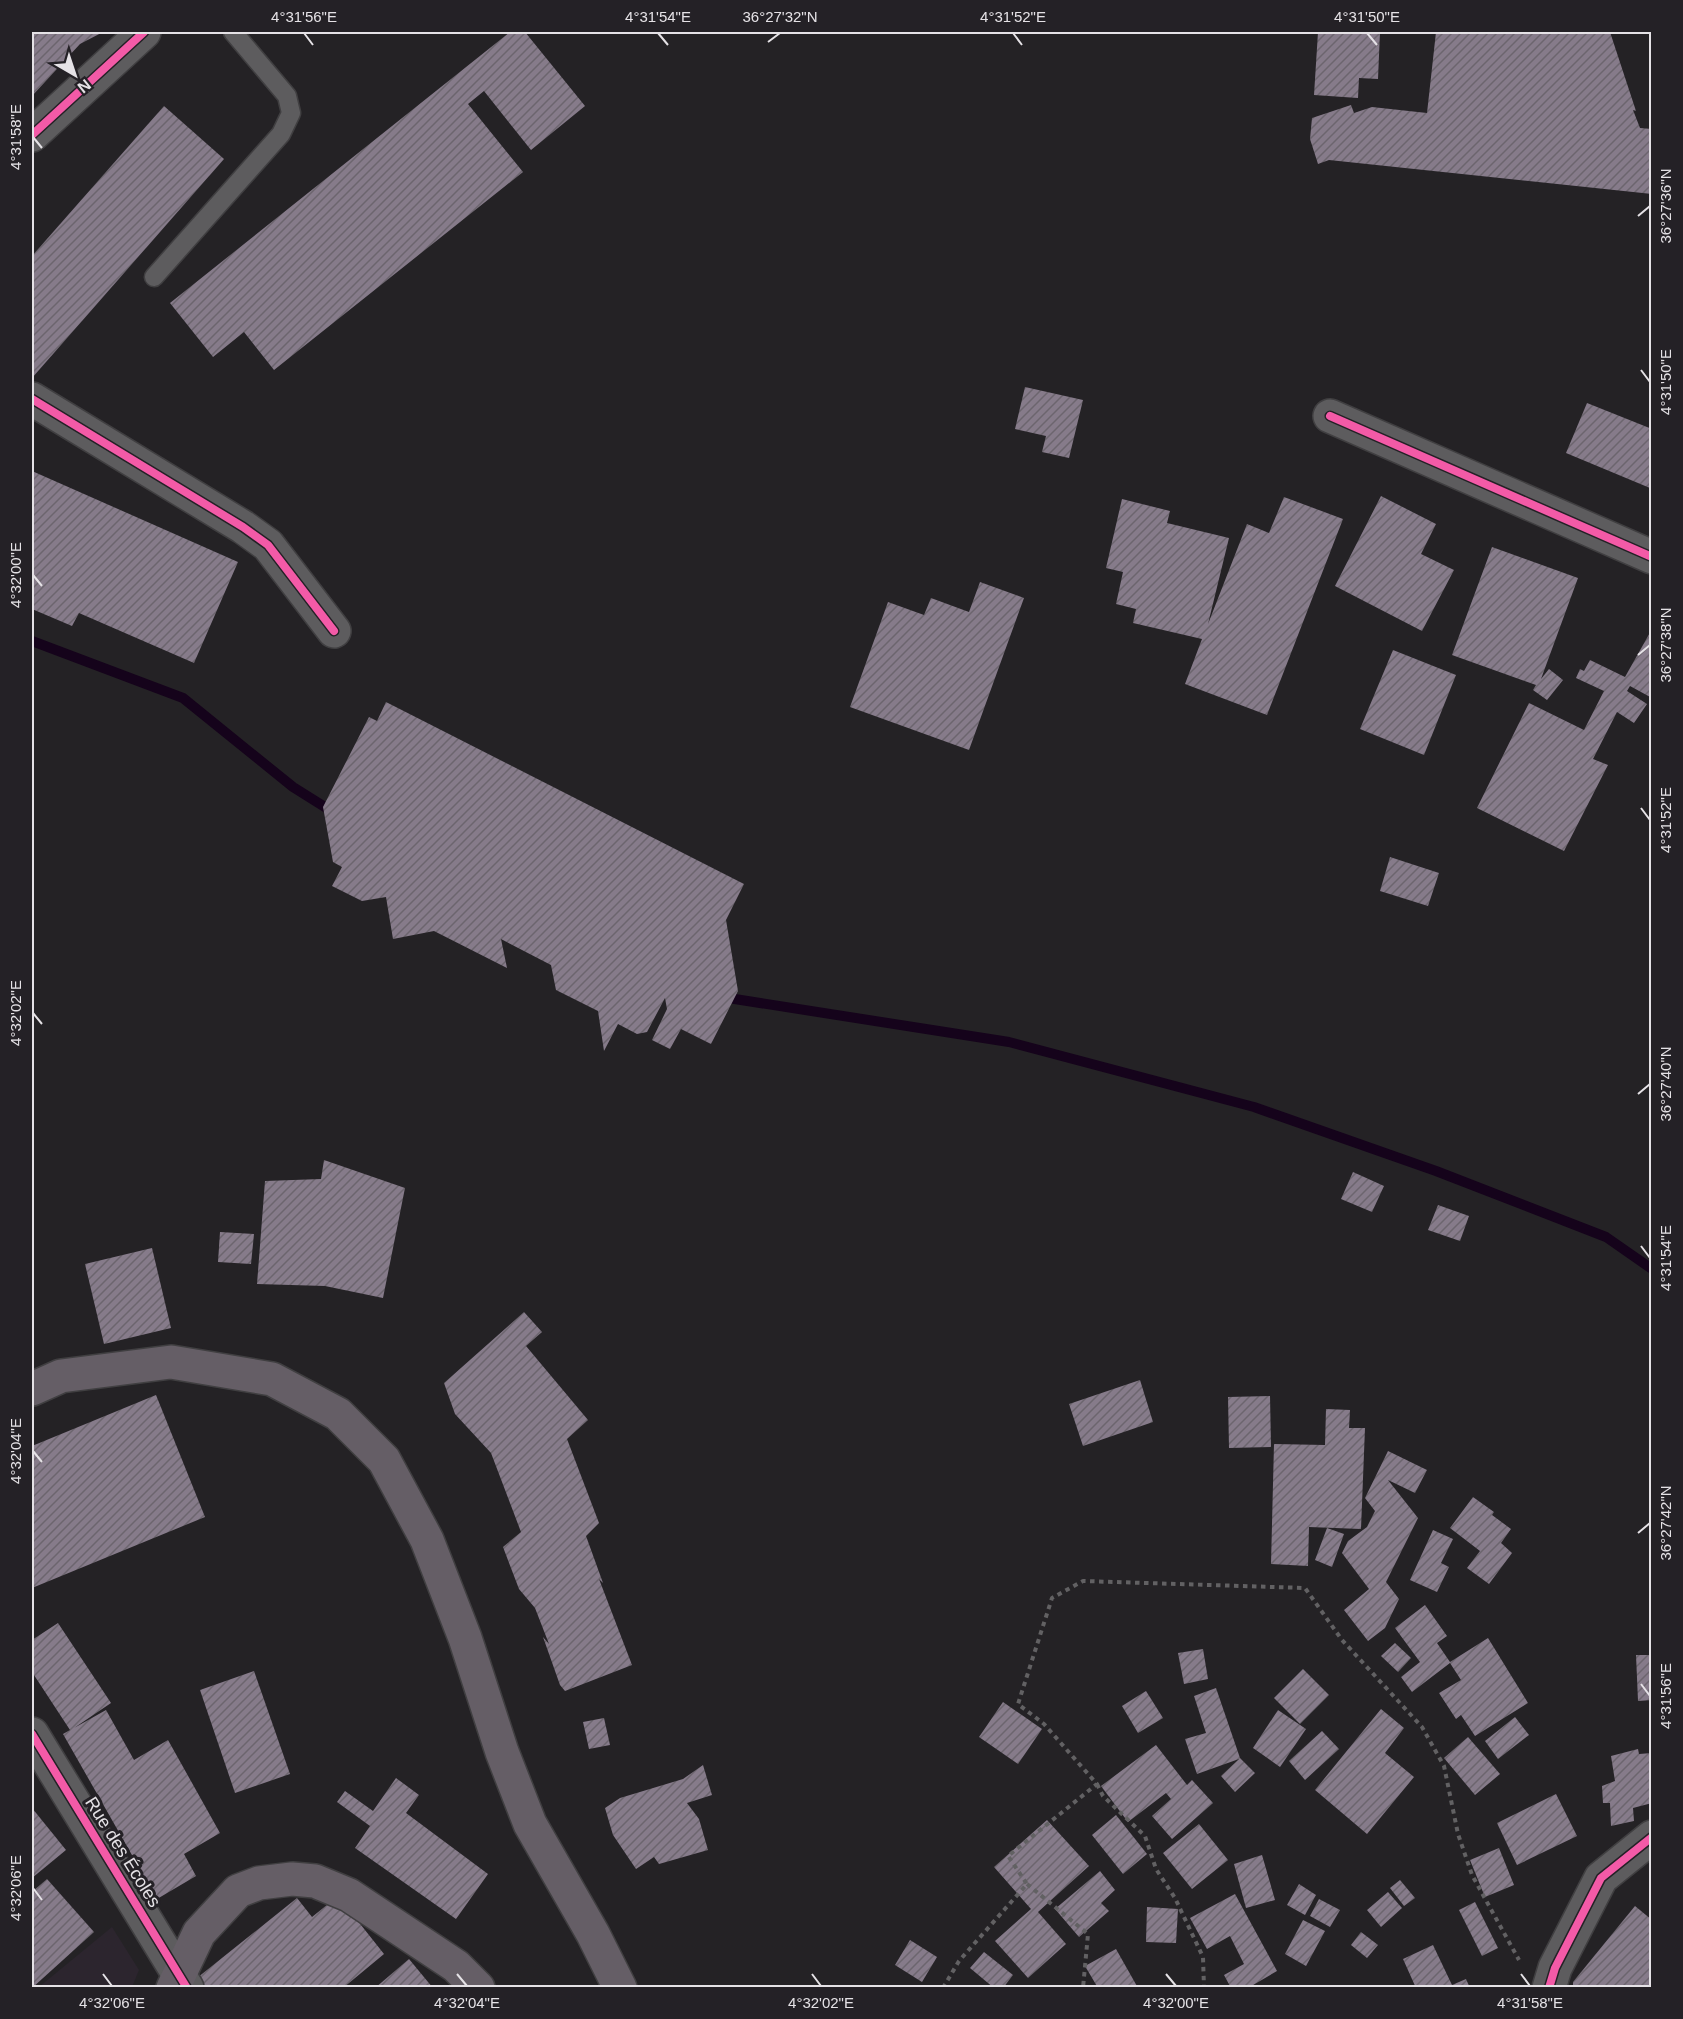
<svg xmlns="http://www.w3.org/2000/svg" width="1683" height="2019" font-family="Helvetica,sans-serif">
  <defs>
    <pattern id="building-hatch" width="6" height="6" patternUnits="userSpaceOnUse" patternTransform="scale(1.5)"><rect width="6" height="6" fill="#867b8a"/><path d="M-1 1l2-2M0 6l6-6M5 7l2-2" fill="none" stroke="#6c656e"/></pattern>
  </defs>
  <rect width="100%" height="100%" fill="#242225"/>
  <path fill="#2c252e" d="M 112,1927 L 139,1970 L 132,1987 L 39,1987 Z"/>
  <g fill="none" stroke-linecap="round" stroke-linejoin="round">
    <g stroke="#15031b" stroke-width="10">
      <path d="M 32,641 L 183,698 L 293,787 L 336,814"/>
      <path d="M 722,997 L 1009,1042 L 1254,1107 L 1436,1171 L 1606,1237 L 1652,1269"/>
    </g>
  </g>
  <g fill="url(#building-hatch)">
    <path d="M 32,32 L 103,32 L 80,44 L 32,96 Z"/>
    <path d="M 510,32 L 525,32 L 585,106 L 531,150 L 484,91 L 468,104 L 523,172 L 274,370 L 244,332 L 213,357 L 170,303 Z"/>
    <path d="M 1318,32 L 1380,32 L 1378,79 L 1359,78 L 1358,98 L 1314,95 Z"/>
    <path d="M 1436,32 L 1610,32 L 1636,111 L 1633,110 L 1640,128 L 1652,129 L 1652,194 L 1329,160 L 1318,164 L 1310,139 L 1312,118 L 1351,105 L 1354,113 L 1372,107 L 1427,113 Z"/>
    <path d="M 164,106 L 224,159 L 32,378 L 32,256 Z"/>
    <path d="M 1025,387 L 1083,400 L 1069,458 L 1042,452 L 1046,436 L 1015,429 Z"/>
    <path d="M 1587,403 L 1652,429 L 1652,483 L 1650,488 L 1566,453 Z"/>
    <path d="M 32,471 L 238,562 L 194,663 L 79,613 L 72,626 L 32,609 Z"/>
    <path d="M 1381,496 L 1436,524 L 1421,554 L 1454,570 L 1422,631 L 1335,586 Z"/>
    <path d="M 1284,497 L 1343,519 L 1267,715 L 1185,684 L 1202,639 L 1133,623 L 1136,609 L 1116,604 L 1123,572 L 1106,568 L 1122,499 L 1170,511 L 1167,523 L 1229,538 L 1208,624 L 1247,524 L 1269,533 Z"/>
    <path d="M 1492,547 L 1578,578 L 1541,679 L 1549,669 L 1563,680 L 1547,700 L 1533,690 L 1536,685 L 1452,655 Z"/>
    <path d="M 980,582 L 1024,598 L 969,750 L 850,707 L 888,602 L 924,615 L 931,598 L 969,612 Z"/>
    <path d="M 1652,629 L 1652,698 L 1630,686 L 1627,691 L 1647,704 L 1634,723 L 1617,712 L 1593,759 L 1608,765 L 1564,851 L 1477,808 L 1529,703 L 1584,730 L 1604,691 L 1576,678 L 1580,669 L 1584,671 L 1590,660 L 1625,677 Z"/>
    <path d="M 1393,650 L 1456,675 L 1424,755 L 1360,729 Z"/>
    <path d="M 386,702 L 744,884 L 726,920 L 738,991 L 711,1044 L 681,1029 L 670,1049 L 652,1040 L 667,1009 L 665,998 L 647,1032 L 637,1034 L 618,1024 L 604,1051 L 598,1011 L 556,990 L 551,965 L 501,939 L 507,968 L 434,931 L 393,939 L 386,897 L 362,901 L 332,886 L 342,867 L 333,862 L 323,807 L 369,717 L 377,721 Z"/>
    <path d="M 1390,857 L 1439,873 L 1428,906 L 1380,891 Z"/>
    <path d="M 324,1160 L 405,1188 L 383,1298 L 325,1286 L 257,1284 L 265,1181 L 321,1179 Z"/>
    <path d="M 1353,1172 L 1384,1186 L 1372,1212 L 1341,1199 Z"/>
    <path d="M 1438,1205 L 1469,1216 L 1460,1241 L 1428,1230 Z"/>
    <path d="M 220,1232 L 254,1234 L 251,1264 L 218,1262 Z"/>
    <path d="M 152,1248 L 171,1328 L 104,1344 L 85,1264 Z"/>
    <path d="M 524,1312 L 542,1332 L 526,1346 L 588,1420 L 567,1439 L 599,1523 L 586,1536 L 603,1583 L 599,1579 L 632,1665 L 565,1691 L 560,1685 L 543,1637 L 549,1644 L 535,1608 L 519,1589 L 503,1547 L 521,1532 L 491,1453 L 455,1414 L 444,1383 Z"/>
    <path d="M 1140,1380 L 1153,1422 L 1083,1446 L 1069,1404 Z"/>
    <path d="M 156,1395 L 205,1517 L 32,1588 L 32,1446 Z"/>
    <path d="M 1270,1396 L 1271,1447 L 1229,1448 L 1228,1397 Z"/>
    <path d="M 1326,1409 L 1350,1410 L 1349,1428 L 1365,1428 L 1361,1529 L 1309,1527 L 1308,1566 L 1271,1564 L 1274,1444 L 1325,1445 Z"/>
    <path d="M 1388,1451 L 1427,1470 L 1415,1493 L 1388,1480 L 1418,1518 L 1386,1582 L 1399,1599 L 1385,1628 L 1368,1641 L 1344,1610 L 1369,1589 L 1342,1553 L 1348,1541 L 1367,1527 L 1375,1511 L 1365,1498 Z"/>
    <path d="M 1473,1497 L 1494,1512 L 1492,1515 L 1511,1529 L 1501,1543 L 1512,1553 L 1489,1584 L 1467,1568 L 1480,1551 L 1450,1528 Z"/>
    <path d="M 1327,1528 L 1344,1534 L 1332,1567 L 1315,1560 Z"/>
    <path d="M 1433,1530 L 1453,1539 L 1441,1563 L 1449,1567 L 1437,1592 L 1410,1580 Z"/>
    <path d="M 1425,1605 L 1447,1636 L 1437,1643 L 1450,1662 L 1488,1638 L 1528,1703 L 1475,1736 L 1461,1715 L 1456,1719 L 1439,1693 L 1461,1680 L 1450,1663 L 1412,1692 L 1401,1677 L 1420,1662 L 1395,1628 Z"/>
    <path d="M 58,1623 L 111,1703 L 74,1728 L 106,1710 L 134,1760 L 168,1740 L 220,1833 L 184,1854 L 196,1876 L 157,1899 L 63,1734 L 70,1730 L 32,1672 L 32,1640 Z"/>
    <path d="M 1395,1643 L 1411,1658 L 1398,1672 L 1381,1656 Z"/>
    <path d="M 1203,1649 L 1208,1679 L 1184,1684 L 1178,1653 Z"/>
    <path d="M 1636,1655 L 1652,1655 L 1652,1700 L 1638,1701 Z"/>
    <path d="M 1303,1669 L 1329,1695 L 1300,1724 L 1274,1698 Z"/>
    <path d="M 254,1671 L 290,1774 L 235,1793 L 200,1690 Z"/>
    <path d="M 1216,1688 L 1240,1758 L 1255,1773 L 1235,1792 L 1221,1776 L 1239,1759 L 1197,1774 L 1185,1739 L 1206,1733 L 1194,1696 Z"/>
    <path d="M 1146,1691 L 1163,1718 L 1138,1733 L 1122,1706 Z"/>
    <path d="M 1003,1702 L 1042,1729 L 1018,1764 L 979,1737 Z"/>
    <path d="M 1381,1709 L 1404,1728 L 1385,1753 L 1414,1777 L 1367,1834 L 1315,1790 Z"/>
    <path d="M 1278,1710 L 1306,1729 L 1280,1767 L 1253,1748 Z"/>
    <path d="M 1515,1717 L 1529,1735 L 1498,1759 L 1485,1741 Z"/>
    <path d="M 604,1718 L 610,1745 L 589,1749 L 583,1722 Z"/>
    <path d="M 1322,1731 L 1339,1749 L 1305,1780 L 1289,1761 Z"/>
    <path d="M 1468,1737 L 1500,1774 L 1475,1795 L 1444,1758 Z"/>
    <path d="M 1156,1745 L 1187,1785 L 1192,1780 L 1213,1803 L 1172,1839 L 1152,1816 L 1171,1799 L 1166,1793 L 1128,1822 L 1101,1786 Z"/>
    <path d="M 1638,1749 L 1639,1754 L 1652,1753 L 1652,1803 L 1633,1808 L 1634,1821 L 1611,1826 L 1610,1803 L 1603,1803 L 1602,1786 L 1615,1781 L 1611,1756 Z"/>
    <path d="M 703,1765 L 712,1795 L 687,1803 L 699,1819 L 708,1850 L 659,1864 L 654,1857 L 636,1869 L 613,1835 L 605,1808 L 620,1798 L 683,1779 Z"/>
    <path d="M 396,1778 L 419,1795 L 406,1813 L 488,1874 L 456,1919 L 355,1848 L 370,1826 L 337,1802 L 345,1791 L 373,1811 Z"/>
    <path d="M 1556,1794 L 1577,1836 L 1517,1865 L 1497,1823 Z"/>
    <path d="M 32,1808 L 66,1850 L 32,1878 Z"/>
    <path d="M 1116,1815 L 1147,1854 L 1123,1874 L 1092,1835 Z"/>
    <path d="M 1047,1820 L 1089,1866 L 1038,1912 L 1066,1944 L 1028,1978 L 995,1941 L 1031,1909 L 994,1867 Z"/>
    <path d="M 1199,1824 L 1228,1860 L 1192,1889 L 1163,1853 Z"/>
    <path d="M 1499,1848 L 1514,1885 L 1485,1897 L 1470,1860 Z"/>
    <path d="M 1262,1855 L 1275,1900 L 1246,1908 L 1234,1864 Z"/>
    <path d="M 1100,1871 L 1115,1890 L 1101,1903 L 1109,1911 L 1079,1937 L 1055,1909 Z"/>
    <path d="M 47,1879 L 94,1932 L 32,1988 L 32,1892 Z"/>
    <path d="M 1400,1880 L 1415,1898 L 1404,1906 L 1390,1888 Z"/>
    <path d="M 1299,1884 L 1316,1895 L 1305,1915 L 1287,1905 Z"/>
    <path d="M 1388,1892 L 1402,1908 L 1381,1927 L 1367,1910 Z"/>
    <path d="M 1235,1894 L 1277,1971 L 1248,1988 L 1231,1988 L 1224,1975 L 1244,1964 L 1230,1936 L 1207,1949 L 1190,1918 Z"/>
    <path d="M 338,1896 L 384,1954 L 343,1988 L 196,1988 L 192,1982 L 297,1898 L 312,1917 Z"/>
    <path d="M 1319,1899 L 1340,1910 L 1330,1927 L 1310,1916 Z"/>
    <path d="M 1475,1902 L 1498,1948 L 1482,1956 L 1459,1910 Z"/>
    <path d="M 1635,1906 L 1652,1920 L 1652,1988 L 1573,1988 L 1573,1982 Z"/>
    <path d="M 1147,1907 L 1178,1909 L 1176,1943 L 1146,1942 Z"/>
    <path d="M 1303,1920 L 1325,1931 L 1306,1966 L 1285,1954 Z"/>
    <path d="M 1361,1932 L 1378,1945 L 1367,1958 L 1351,1945 Z"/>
    <path d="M 910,1940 L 937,1957 L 922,1982 L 895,1965 Z"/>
    <path d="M 1433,1945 L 1452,1985 L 1466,1979 L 1470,1988 L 1416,1988 L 1403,1959 Z"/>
    <path d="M 1116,1949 L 1138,1988 L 1098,1988 L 1085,1966 Z"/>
    <path d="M 984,1952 L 1013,1975 L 1003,1988 L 994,1988 L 970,1968 Z"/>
    <path d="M 409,1959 L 433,1988 L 375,1988 Z"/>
  </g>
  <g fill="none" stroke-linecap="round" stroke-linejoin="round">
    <defs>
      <path id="lane" d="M 154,277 L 281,134 L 291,113 L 287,96 L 233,32"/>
      <g id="street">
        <path d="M 32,399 L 243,527 L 268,545 L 334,631"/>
        <path d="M 1330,416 L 1652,557"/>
        <path d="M 1549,1988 L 1555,1968 L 1601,1878 L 1652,1837"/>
      </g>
      <g id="secondary">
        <path d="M 32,135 L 144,32"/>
        <path d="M 32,1734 L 187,1988"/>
      </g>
      <g id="primary">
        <path d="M 32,1389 L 61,1376 L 171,1362 L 272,1379 L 338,1414 L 384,1460 L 427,1540 L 465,1638 L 502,1752 L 530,1824 L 593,1934 L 620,1988"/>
        <path d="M 173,1988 L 199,1933 L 238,1891 L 259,1883 L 292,1879 L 315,1881 L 349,1895 L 456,1966 L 478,1988"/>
      </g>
    </defs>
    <use href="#lane" stroke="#403f41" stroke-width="21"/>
    <use href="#street" stroke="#403f41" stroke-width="36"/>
    <use href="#secondary" stroke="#403f41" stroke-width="36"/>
    <use href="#primary" stroke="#403f41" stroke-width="36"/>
    <g stroke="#626163" stroke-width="4" stroke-dasharray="4.5 4.5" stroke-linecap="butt">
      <path d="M 1097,1784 L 1103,1796 L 1145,1836 L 1156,1869 L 1175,1898 L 1203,1957 L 1204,1988"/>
      <path d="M 1027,1884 L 1088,1934 L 1083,1988"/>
      <path d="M 943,1988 L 959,1961 L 1027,1884 L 1008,1856 L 1097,1784 L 1044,1724 L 1018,1704 L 1052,1598 L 1083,1581 L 1305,1588 L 1342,1640 L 1422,1727 L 1444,1766 L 1458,1834 L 1472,1875 L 1519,1960"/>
    </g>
    <use href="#lane" stroke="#5d5c5e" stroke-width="18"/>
    <use href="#street" stroke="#5d5c5e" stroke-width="33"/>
    <use href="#secondary" stroke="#5d5c5e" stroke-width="33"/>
    <use href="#primary" stroke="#655e66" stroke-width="33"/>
    <defs>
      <g id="cycleway">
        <path d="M 32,135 L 144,32"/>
        <path d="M 32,399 L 243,527 L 268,545 L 334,631"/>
        <path d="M 1330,416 L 1652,557"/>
        <path d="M 32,1734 L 187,1988"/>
        <path d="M 1549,1988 L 1555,1968 L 1601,1878 L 1652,1837"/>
      </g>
    </defs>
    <use href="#cycleway" stroke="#242126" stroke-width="11"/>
    <use href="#cycleway" stroke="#f35aa7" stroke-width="8"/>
  </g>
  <path fill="none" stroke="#e5e2e6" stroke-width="2" d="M 304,33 L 313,45M 658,33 L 668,45M 1013,33 L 1022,45M 1367,33 L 1377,45M 768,42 L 780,33M 33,137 L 42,148M 1638,216 L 1650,206M 1641,370 L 1650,382M 33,575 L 42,586M 1638,655 L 1650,645M 1641,808 L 1650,820M 33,1013 L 42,1024M 1638,1094 L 1650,1084M 1641,1246 L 1650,1258M 33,1451 L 42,1462M 1638,1533 L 1650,1523M 1641,1684 L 1650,1696M 33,1888 L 42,1900M 103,1974 L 112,1986M 457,1974 L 467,1986M 812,1974 L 821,1986M 1166,1974 L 1176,1986M 1521,1974 L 1530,1986"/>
  <g text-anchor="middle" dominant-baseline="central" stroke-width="6" stroke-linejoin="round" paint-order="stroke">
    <g font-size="18" fill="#e5e2e6" stroke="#242126">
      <text transform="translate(123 1852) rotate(58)">Rue des Écoles</text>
    </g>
  </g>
  <rect width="1683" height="2019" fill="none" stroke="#242126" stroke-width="66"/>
  <g transform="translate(75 75) rotate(141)" stroke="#242126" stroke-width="4.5" paint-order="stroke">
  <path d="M0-4.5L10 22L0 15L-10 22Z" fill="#e5e2e6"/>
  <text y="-9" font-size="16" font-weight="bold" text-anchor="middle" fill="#e5e2e6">N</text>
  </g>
  <rect x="33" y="33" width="1617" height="1953" fill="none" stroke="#e5e2e6" stroke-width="2"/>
  <g font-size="15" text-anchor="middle" fill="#e5e2e6">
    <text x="304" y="22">4°31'56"E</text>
    <text x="658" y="22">4°31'54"E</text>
    <text x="780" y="22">36°27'32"N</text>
    <text x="1013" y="22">4°31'52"E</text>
    <text x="1367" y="22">4°31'50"E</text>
    <text transform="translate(16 137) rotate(-90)" y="5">4°31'58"E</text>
    <text transform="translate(1666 206) rotate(-90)" y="5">36°27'36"N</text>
    <text transform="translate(1666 382) rotate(-90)" y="5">4°31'50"E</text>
    <text transform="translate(16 575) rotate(-90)" y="5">4°32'00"E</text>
    <text transform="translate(1666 645) rotate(-90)" y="5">36°27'38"N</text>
    <text transform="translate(1666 820) rotate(-90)" y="5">4°31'52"E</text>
    <text transform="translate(16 1013) rotate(-90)" y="5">4°32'02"E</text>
    <text transform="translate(1666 1084) rotate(-90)" y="5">36°27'40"N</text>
    <text transform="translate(1666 1258) rotate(-90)" y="5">4°31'54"E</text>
    <text transform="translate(16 1451) rotate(-90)" y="5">4°32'04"E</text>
    <text transform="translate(1666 1523) rotate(-90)" y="5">36°27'42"N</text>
    <text transform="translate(1666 1696) rotate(-90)" y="5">4°31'56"E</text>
    <text transform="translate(16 1888) rotate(-90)" y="5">4°32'06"E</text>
    <text x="112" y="2008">4°32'06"E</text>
    <text x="467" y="2008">4°32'04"E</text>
    <text x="821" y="2008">4°32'02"E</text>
    <text x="1176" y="2008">4°32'00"E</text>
    <text x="1530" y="2008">4°31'58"E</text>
  </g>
</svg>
